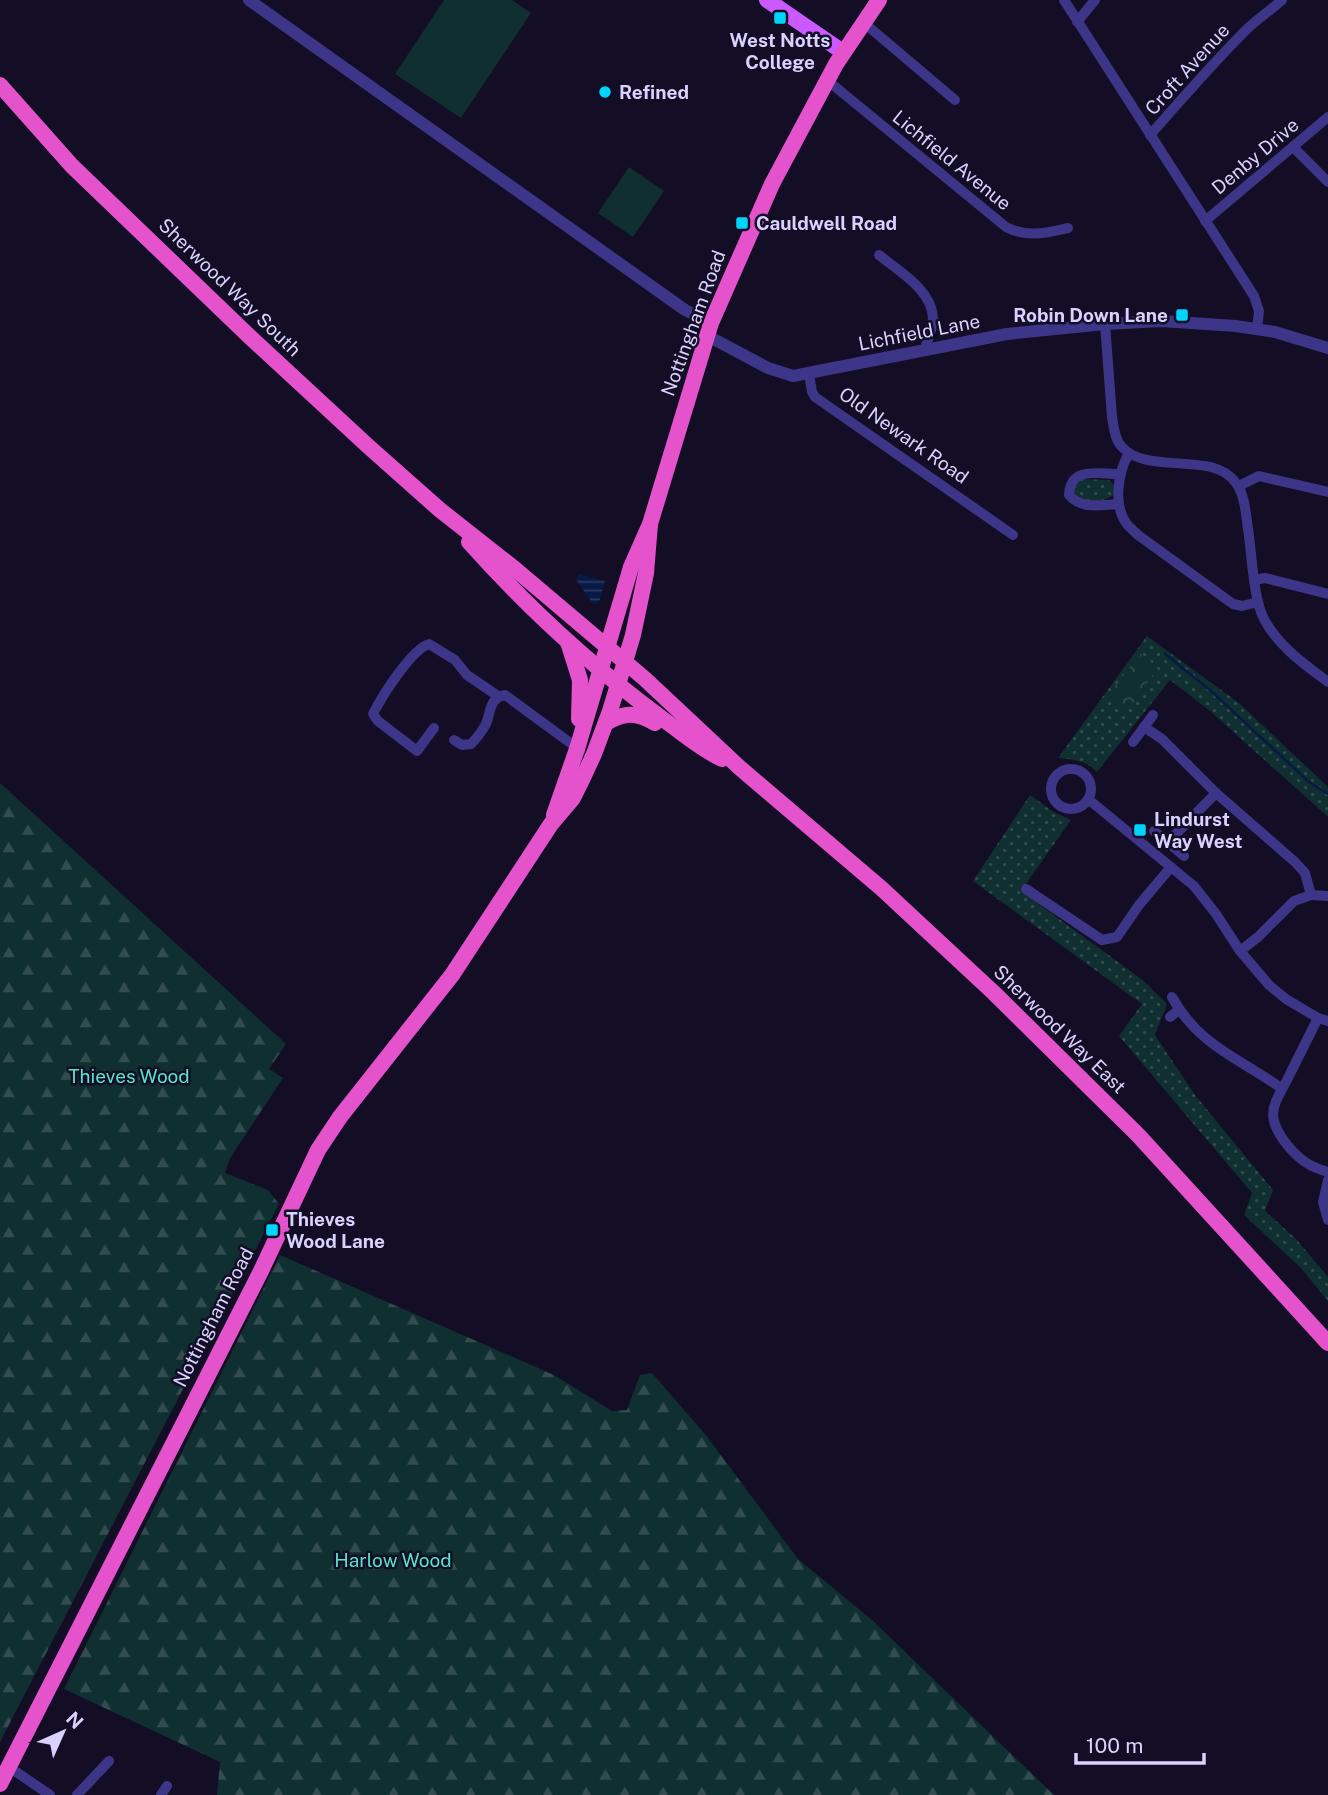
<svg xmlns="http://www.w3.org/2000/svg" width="1328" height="1795" font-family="'Public Sans',sans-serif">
  <defs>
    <pattern id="grass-dots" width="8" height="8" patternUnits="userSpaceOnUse" patternTransform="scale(1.75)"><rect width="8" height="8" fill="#102f30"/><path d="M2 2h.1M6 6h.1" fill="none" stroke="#324c4f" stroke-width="1.8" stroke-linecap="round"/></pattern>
    <pattern id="forest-firs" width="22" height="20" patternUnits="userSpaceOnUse" patternTransform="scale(1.75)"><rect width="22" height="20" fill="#102f30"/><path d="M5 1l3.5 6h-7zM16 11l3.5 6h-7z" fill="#324c4f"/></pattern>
    <pattern id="park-crowns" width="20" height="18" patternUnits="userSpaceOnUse" patternTransform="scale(1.75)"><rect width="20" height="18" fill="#102f30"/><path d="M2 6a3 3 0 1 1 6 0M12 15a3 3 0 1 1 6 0" fill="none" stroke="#324c4f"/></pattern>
    <pattern id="water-rules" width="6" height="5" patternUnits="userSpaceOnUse" patternTransform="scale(1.75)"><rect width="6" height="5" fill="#071a45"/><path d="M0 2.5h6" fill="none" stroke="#2b3a61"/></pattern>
  </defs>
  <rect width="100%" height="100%" fill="#130d25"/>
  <g fill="url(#grass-dots)">
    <path d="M 1082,479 L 1109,480 L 1114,485 L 1113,495 C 1102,504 1081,504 1073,491 L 1075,486 Z"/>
    <path d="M 1147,636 L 1239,703 L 1328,787 L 1328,817 L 1209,710 L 1170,680 L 1097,772 C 1087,761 1073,759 1058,758 Z"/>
    <path d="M 1030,795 L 1052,811 L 1071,820 L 1021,891 L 1144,981 L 1167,1004 L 1155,1035 L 1195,1095 L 1273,1190 L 1265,1211 L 1296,1239 L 1328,1277 L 1328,1301 L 1301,1268 L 1244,1215 L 1252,1193 L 1119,1036 L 1142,1004 L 973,881 Z"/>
  </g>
  <g fill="url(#forest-firs)">
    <path d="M 0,783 L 286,1044 L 269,1069 L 283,1078 L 230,1158 L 225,1173 L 268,1190 L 279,1204 L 0,1742 Z"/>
    <path d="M 280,1255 L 554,1375 L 612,1411 L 627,1410 L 640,1375 L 652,1373 L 705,1434 L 798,1559 L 872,1620 L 1054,1795 L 217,1795 L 220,1762 L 64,1689 Z"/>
  </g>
  <path fill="url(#park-crowns)" d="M 1140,653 L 1158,668 L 1128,710 L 1108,696 Z"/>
  <g fill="#102f30">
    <path d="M 444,0 L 512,0 L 531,13 L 461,118 L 395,74 Z"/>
    <path d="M 629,167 L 664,191 L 633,237 L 598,213 Z"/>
  </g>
  <path fill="url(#water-rules)" d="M 579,574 L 605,581 L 599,602 L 594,605 L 576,580 Z"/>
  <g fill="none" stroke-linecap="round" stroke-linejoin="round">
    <path stroke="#071a45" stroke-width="2.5" d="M 1165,654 L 1210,690 L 1309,782 L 1328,794"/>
    <g stroke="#3d3587" stroke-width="10">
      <path d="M 1064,0 L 1254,296 L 1259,311 L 1257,329"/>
      <path d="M 863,22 L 955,100"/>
      <path d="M 1077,22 L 1095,0"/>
      <path d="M 827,80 L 1006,227 C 1027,238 1046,233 1068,228"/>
      <path d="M 1150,135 C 1181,100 1212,64 1245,31 C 1257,19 1270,11 1282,0"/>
      <path d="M 1293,147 L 1328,182"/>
      <path d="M 1205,221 L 1328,117"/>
      <path d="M 879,255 C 899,271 932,290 933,318 C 933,329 927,341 924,351"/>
      <path d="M 1105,324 L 1112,417 C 1114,428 1115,440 1122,447 C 1148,476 1214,450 1236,483 C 1245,495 1246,515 1248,529 C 1252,554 1253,598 1264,619 C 1278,646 1304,664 1328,682"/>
      <path d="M 809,374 L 812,392 L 815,397 L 1013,535"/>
      <path d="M 1129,453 C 1118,472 1113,504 1126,523 C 1129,527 1134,531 1138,535 L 1233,604 L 1242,606 L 1258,602"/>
      <path d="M 1119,474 C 1098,474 1070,466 1069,495 C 1082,510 1101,505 1119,504"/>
      <path d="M 1239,486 L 1259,476 L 1328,492"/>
      <path d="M 1255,580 L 1265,578 L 1328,594"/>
      <path d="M 1144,727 L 1162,739 L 1216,793 L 1295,862 L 1305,873 L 1311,895"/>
      <path d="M 434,728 L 417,751 L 378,721 L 373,714 C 382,696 411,650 429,644 L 455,660 L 467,675 L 498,696"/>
      <path d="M 454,740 L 462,745 L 471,744 C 477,738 482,731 486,724 C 491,712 489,698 505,695 L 580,750"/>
      <path d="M 1133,742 L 1153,715"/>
      <circle cx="1071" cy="789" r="20"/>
      <path d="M 1088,799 L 1194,886 L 1216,914 L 1240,951 L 1269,985 L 1286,999 L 1318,1018 L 1328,1021"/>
      <path d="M 1154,831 L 1184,856"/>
      <path d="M 1168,842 L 1216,793"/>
      <path d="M 1026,889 L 1102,940 L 1117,937 L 1139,905 L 1171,867"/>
      <path d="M 1311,895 L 1328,896"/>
      <path d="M 1240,951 L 1258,937 L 1294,901 L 1311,895"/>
      <path d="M 1172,997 C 1199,1046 1239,1058 1281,1088"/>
      <path d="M 1170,1017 L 1179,1010"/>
      <path d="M 1318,1018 C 1309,1036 1300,1054 1291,1072 C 1276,1104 1261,1112 1288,1146 C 1300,1160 1310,1167 1328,1172"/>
      <path d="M 1328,1180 L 1323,1202 L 1328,1220"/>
      <path d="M 9,1767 L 50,1795"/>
      <path d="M 77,1795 L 109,1761"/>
      <path d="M 161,1795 L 167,1786"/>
    </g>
    <g stroke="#3d3587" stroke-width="12">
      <path d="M 249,0 L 685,310 L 711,323"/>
      <path d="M 706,335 L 768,368 L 793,376 L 1007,334 L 1105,324 L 1161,321 L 1236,326 L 1275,332 L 1328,348"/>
    </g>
    <path stroke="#ca59ff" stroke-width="16" d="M 767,0 L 843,52"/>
    <g stroke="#e453cc" stroke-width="16">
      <path d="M 0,85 L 72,166 L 250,337 L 369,447 L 440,510 L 515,569 L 645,679 L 740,768 L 881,888 L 994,993 L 1138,1135 L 1328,1343"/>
      <path d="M 469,542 C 527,607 590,665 660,717 C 680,731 700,749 722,759"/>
      <path d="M 568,642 L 580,680 L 579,719"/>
      <path d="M 606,723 C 625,712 636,712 655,723"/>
      <path d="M 554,815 L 577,749 L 631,567 L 650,524 L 711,323 L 772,184 L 836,64 L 879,0"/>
      <path d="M 0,1784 L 261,1271 L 318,1150 L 340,1117 L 452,975 L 551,824 L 573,798 L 580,784 L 594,754 L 610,711 L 633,635 L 646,573 L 650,524"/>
    </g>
  </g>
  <g fill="#00d5fd" stroke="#130d25" stroke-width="2.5">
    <rect x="773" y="11" width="14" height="14" rx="3.5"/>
    <circle cx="605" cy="92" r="7"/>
    <rect x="735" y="216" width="14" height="14" rx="3.5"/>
    <rect x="1175" y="308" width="14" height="14" rx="3.5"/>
    <rect x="1133" y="823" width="14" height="14" rx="3.5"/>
    <rect x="265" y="1223" width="14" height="14" rx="3.5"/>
  </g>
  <g text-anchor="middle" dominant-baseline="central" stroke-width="5" stroke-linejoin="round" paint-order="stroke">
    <g font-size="19" font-weight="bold" fill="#d9d2ff" stroke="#130d25" text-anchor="start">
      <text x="780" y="40" text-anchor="middle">West Notts<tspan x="780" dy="22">College</tspan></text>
      <text x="619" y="92">Refined</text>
      <text x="756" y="223">Cauldwell Road</text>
      <text x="1168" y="315" text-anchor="end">Robin Down Lane</text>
      <text x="1154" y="819">Lindurst<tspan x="1154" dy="22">Way West</tspan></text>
      <text x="286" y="1219">Thieves<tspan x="286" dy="22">Wood Lane</tspan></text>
    </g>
    <g font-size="19" fill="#d9d2ff" stroke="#130d25">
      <text transform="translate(1187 69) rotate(-48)">Croft Avenue</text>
      <text transform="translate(1255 156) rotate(-40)">Denby Drive</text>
      <text transform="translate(952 160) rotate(39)">Lichfield Avenue</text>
      <text transform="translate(230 287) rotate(44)">Sherwood Way South</text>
      <text transform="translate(693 323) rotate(-70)">Nottingham Road</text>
      <text transform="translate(919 332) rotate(-11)">Lichfield Lane</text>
      <text transform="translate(904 435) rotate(35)">Old Newark Road</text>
      <text transform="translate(1060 1029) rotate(44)">Sherwood Way East</text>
      <text transform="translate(213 1317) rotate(-63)">Nottingham Road</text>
    </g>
    <g font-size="19" fill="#56e7ca" stroke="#130d25">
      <text x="129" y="1076">Thieves Wood</text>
      <text x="393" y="1560">Harlow Wood</text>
    </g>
  </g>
  <g transform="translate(63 1732) rotate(45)" stroke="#130d25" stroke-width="5" paint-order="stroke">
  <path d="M0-5L12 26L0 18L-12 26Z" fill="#d9d2ff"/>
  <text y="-10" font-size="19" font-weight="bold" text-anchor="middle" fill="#d9d2ff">N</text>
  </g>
  <path d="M1076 1753v10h128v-10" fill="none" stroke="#d9d2ff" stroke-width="3.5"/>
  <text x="1086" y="1753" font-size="21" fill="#d9d2ff" stroke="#130d25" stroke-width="5" paint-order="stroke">100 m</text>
</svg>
